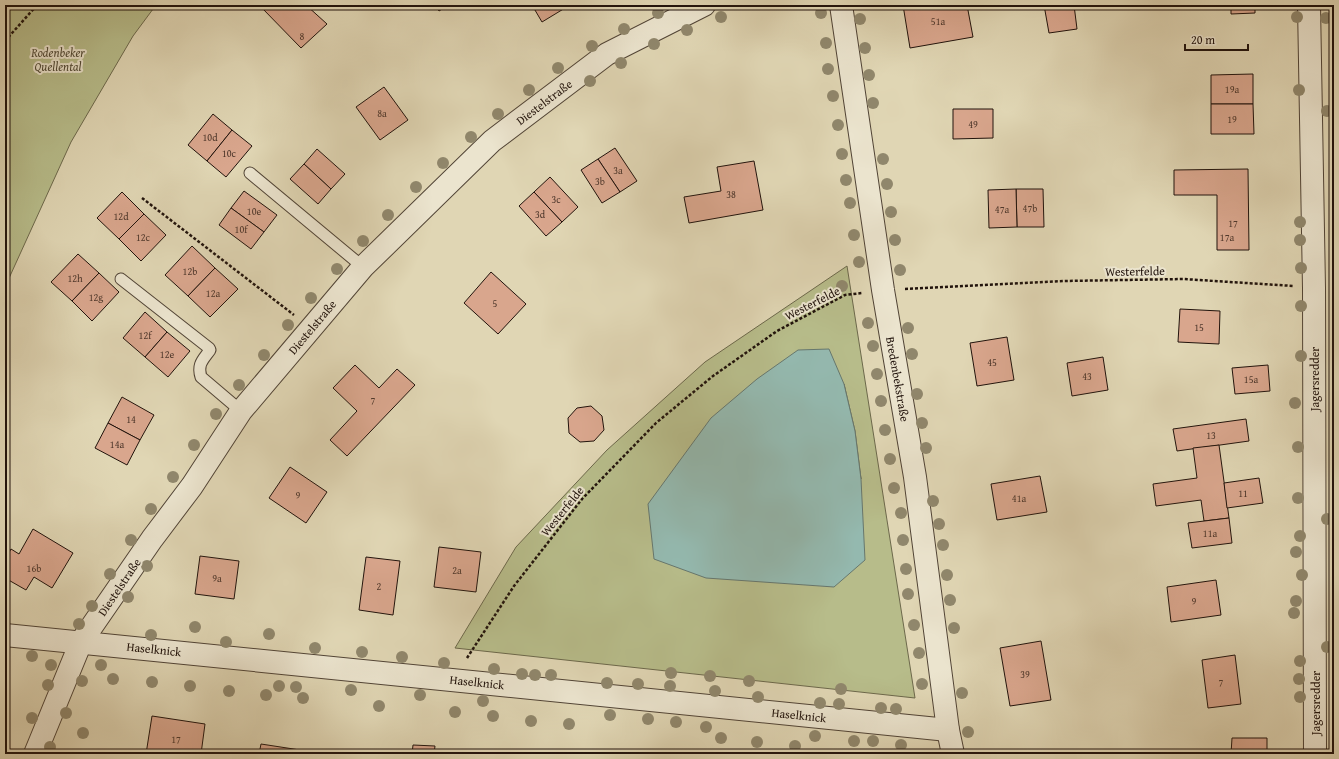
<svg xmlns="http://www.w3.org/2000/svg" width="1339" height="759" font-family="'Gentium Book Plus',serif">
  <rect width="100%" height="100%" fill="#e0d6b4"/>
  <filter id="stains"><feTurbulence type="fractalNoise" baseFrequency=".005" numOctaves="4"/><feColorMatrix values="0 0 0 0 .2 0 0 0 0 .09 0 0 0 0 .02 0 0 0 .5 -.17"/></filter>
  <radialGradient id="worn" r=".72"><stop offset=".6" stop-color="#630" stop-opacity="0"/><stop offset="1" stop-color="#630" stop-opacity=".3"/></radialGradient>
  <g fill="#b7bc8a" stroke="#6c684b" fill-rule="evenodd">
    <path d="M 5,5 L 156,5 L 133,36 L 71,142 L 5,287 Z"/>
    <path d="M 847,266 L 915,698 L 455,648 L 516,547 L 607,450 L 705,362 ZM 844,384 L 855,431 L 861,479 Z"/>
  </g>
  <path fill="#94b9af" stroke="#66776e" d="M 829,349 L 844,384 L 855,431 L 861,479 L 865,560 L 834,587 L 706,578 L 654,559 L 648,504 L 711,418 L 757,379 L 798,350 Z"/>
  <g fill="#d9a68d" stroke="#21130c">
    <path d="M 264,5 L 306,5 L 327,24 L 301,48 L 262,8 Z"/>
    <path d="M 435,5 L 448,5 L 439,11 Z"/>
    <path d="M 532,5 L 570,5 L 542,22 Z"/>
    <path d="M 903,5 L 967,5 L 973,37 L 910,48 Z"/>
    <path d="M 1044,5 L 1074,5 L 1077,29 L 1049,33 Z"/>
    <path d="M 1231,5 L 1255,5 L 1255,13 L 1231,14 Z"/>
    <path d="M 1253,74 L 1253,104 L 1211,104 L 1211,75 Z"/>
    <path d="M 384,87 L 408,120 L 380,140 L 356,107 Z"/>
    <path d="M 1211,104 L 1253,104 L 1254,134 L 1211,134 Z"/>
    <path d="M 953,109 L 993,109 L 993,138 L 953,139 Z"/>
    <path d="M 213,114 L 232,130 L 207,161 L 188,145 Z"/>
    <path d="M 232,130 L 252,146 L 226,177 L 207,161 Z"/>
    <path d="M 615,148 L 637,181 L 620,192 L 598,159 Z"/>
    <path d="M 317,149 L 345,174 L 331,189 L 304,164 Z"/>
    <path d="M 598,159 L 620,192 L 602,203 L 581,170 Z"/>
    <path d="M 754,161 L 763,210 L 689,223 L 684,197 L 721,191 L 717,167 Z"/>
    <path d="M 304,164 L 331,189 L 318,204 L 290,179 Z"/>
    <path d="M 1248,169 L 1249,250 L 1217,250 L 1217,195 L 1174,195 L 1174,170 Z"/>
    <path d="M 550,177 L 578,207 L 562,222 L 534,192 Z"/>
    <path d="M 1016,189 L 1043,189 L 1044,227 L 1017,227 Z"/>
    <path d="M 1016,189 L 1017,227 L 989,228 L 988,190 Z"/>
    <path d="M 244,191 L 277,215 L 264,232 L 231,208 Z"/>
    <path d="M 122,192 L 144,214 L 119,239 L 97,218 Z"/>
    <path d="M 534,192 L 562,222 L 546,236 L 519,206 Z"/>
    <path d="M 231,208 L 264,232 L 251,249 L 219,225 Z"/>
    <path d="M 144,214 L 166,235 L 141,261 L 119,239 Z"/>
    <path d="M 192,246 L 215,268 L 188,296 L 165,275 Z"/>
    <path d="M 78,254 L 99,273 L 72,301 L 51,282 Z"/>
    <path d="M 215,268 L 238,289 L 210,317 L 188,296 Z"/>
    <path d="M 491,272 L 526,304 L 498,334 L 464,303 Z"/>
    <path d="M 99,273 L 119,292 L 92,321 L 72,301 Z"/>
    <path d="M 1180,309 L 1220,311 L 1219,344 L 1178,342 Z"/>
    <path d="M 145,312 L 167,332 L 145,357 L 123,338 Z"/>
    <path d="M 167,332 L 190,351 L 168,377 L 145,357 Z"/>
    <path d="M 1007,337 L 1014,380 L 977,386 L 970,343 Z"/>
    <path d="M 1103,357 L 1108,390 L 1072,396 L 1067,363 Z"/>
    <path d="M 355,365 L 379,388 L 397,369 L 415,385 L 347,456 L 330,440 L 357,411 L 333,388 Z"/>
    <path d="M 1268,365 L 1270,391 L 1235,394 L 1232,368 Z"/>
    <path d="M 122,397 L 154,415 L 140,440 L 108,423 Z"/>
    <path d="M 591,406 L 602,416 L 604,430 L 594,441 L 580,442 L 569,433 L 568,418 L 577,408 Z"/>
    <path d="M 1246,419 L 1249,441 L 1177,451 L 1173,429 Z"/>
    <path d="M 108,423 L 140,440 L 127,465 L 95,448 Z"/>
    <path d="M 1219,445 L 1229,518 L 1204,521 L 1201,500 L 1156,506 L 1153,484 L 1197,478 L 1193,448 Z"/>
    <path d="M 290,467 L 327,492 L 306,523 L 269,498 Z"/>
    <path d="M 1040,476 L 1047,512 L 997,520 L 991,484 Z"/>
    <path d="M 1259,478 L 1263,503 L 1227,508 L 1224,483 Z"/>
    <path d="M 1229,518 L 1232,543 L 1192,548 L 1188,523 Z"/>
    <path d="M 33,529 L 73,553 L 52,588 L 34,577 L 26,590 L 5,578 L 5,560 L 11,549 L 19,554 Z"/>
    <path d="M 439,547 L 481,552 L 476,592 L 434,587 Z"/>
    <path d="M 200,556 L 239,561 L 234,599 L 195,594 Z"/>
    <path d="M 366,557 L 400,561 L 393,615 L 359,610 Z"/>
    <path d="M 1216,580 L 1221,615 L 1171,622 L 1167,587 Z"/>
    <path d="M 1041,641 L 1051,700 L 1010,706 L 1000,648 Z"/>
    <path d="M 1235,655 L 1241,704 L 1208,708 L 1202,660 Z"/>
    <path d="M 152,716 L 205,724 L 201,754 L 146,754 Z"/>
    <path d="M 1232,738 L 1267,738 L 1267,754 L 1231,754 Z"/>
    <path d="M 261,744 L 326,754 L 259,754 Z"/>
    <path d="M 413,745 L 435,746 L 434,754 L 412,754 Z"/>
    <path d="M 1138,751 L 1138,754 L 1122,754 Z"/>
  </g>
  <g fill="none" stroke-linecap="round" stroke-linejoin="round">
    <defs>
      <g id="service">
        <path d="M 250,173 L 363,267"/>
        <path d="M 121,279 L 209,348 L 210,350 C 203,360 197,364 201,377 L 241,411"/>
      </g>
      <g id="minor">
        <path d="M 1309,5 L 1314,288 L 1315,754"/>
        <path d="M 5,635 L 948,730"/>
        <path d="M 35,754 L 81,642 L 152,539 L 192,486 L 241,411 L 363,267 L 492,141 L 607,54 L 704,5"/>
      </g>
      <path id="tertiary" d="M 841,5 L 883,290 L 915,477 L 948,730 L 953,754"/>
    </defs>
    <use href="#service" stroke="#514436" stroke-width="13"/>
    <use href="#minor" stroke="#514436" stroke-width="24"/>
    <use href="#tertiary" stroke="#514436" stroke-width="24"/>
    <g stroke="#21130c" stroke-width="2.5" stroke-dasharray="3 2" stroke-linecap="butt">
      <path d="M 5,12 L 15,5"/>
      <path d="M 5,41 L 37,5"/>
      <path d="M 142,198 L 294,315"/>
      <path d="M 905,289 L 1064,281 L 1183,279 L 1294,286"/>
      <path d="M 467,658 L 514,586 L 582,499 L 656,423 L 713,376 L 777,331 L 845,295 L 862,293"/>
    </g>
    <use href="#service" stroke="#ebe4ce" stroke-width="11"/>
    <use href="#minor" stroke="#ebe4ce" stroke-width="22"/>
    <use href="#tertiary" stroke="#ebe4ce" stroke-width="22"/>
  </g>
  <g fill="#90876c">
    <circle cx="658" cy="13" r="6"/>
    <circle cx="821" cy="13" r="6"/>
    <circle cx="721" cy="17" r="6"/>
    <circle cx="1297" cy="17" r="6"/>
    <circle cx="1326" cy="18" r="6"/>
    <circle cx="860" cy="19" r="6"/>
    <circle cx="624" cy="29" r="6"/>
    <circle cx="687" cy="30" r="6"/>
    <circle cx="826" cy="43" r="6"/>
    <circle cx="654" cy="44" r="6"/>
    <circle cx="592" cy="46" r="6"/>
    <circle cx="865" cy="48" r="6"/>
    <circle cx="621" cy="63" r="6"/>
    <circle cx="558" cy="68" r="6"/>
    <circle cx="828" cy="69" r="6"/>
    <circle cx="869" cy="75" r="6"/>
    <circle cx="590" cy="81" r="6"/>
    <circle cx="529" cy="90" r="6"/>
    <circle cx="1299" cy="90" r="6"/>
    <circle cx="833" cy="96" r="6"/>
    <circle cx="873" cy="103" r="6"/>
    <circle cx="1327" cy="111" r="6"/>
    <circle cx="498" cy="114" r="6"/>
    <circle cx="838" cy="125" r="6"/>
    <circle cx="471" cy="137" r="6"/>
    <circle cx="842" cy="154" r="6"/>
    <circle cx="883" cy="159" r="6"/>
    <circle cx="443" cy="163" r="6"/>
    <circle cx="846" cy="180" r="6"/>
    <circle cx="887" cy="184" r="6"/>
    <circle cx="416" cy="187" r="6"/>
    <circle cx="850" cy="203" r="6"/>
    <circle cx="891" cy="212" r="6"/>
    <circle cx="388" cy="215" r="6"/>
    <circle cx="1300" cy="222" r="6"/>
    <circle cx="854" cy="235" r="6"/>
    <circle cx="895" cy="240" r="6"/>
    <circle cx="1300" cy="240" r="6"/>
    <circle cx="363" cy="241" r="6"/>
    <circle cx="859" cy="262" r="6"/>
    <circle cx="1301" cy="268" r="6"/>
    <circle cx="337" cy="269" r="6"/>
    <circle cx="900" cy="270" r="6"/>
    <circle cx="842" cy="286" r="6"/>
    <circle cx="311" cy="298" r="6"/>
    <circle cx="1301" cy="306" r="6"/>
    <circle cx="868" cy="323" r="6"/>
    <circle cx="288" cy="325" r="6"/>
    <circle cx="908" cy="328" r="6"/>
    <circle cx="873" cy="346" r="6"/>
    <circle cx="912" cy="354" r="6"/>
    <circle cx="264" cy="355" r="6"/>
    <circle cx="1301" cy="356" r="6"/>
    <circle cx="877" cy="374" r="6"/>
    <circle cx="239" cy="385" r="6"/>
    <circle cx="917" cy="394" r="6"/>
    <circle cx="881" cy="401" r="6"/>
    <circle cx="1295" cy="403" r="6"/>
    <circle cx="216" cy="414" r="6"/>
    <circle cx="922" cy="423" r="6"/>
    <circle cx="885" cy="430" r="6"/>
    <circle cx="194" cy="445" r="6"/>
    <circle cx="1298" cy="447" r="6"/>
    <circle cx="926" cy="448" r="6"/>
    <circle cx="890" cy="459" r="6"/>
    <circle cx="173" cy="477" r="6"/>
    <circle cx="894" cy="488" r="6"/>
    <circle cx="1298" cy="498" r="6"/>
    <circle cx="933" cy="501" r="6"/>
    <circle cx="151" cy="509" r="6"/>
    <circle cx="901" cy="513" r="6"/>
    <circle cx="1327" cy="519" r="6"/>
    <circle cx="939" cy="524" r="6"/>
    <circle cx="1300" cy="536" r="6"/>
    <circle cx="131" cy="540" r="6"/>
    <circle cx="903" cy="540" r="6"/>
    <circle cx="943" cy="545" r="6"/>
    <circle cx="1296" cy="552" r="6"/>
    <circle cx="147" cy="566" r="6"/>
    <circle cx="906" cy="569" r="6"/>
    <circle cx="110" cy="574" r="6"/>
    <circle cx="947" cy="575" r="6"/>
    <circle cx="1302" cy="575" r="6"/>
    <circle cx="908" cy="594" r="6"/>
    <circle cx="128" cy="597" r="6"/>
    <circle cx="950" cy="600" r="6"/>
    <circle cx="1296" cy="601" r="6"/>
    <circle cx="92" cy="606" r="6"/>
    <circle cx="1294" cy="613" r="6"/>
    <circle cx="79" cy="624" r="6"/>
    <circle cx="914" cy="625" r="6"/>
    <circle cx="195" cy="627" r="6"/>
    <circle cx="954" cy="628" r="6"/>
    <circle cx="269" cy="634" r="6"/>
    <circle cx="151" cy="635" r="6"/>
    <circle cx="226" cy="642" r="6"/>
    <circle cx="1327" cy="647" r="6"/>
    <circle cx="315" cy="648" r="6"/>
    <circle cx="362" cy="652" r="6"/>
    <circle cx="919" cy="653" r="6"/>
    <circle cx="32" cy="656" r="6"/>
    <circle cx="402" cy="657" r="6"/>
    <circle cx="1300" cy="661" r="6"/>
    <circle cx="444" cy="663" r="6"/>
    <circle cx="51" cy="665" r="6"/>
    <circle cx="101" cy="665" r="6"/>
    <circle cx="494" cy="669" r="6"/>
    <circle cx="671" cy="673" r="6"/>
    <circle cx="522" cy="674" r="6"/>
    <circle cx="535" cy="675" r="6"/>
    <circle cx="551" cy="675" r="6"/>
    <circle cx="710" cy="676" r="6"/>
    <circle cx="113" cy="679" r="6"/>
    <circle cx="1299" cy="679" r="6"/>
    <circle cx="82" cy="681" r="6"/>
    <circle cx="749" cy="681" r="6"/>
    <circle cx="152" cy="682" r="6"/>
    <circle cx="607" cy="683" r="6"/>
    <circle cx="638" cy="684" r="6"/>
    <circle cx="922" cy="684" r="6"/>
    <circle cx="48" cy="685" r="6"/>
    <circle cx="190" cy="686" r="6"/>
    <circle cx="279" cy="686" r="6"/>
    <circle cx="670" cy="686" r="6"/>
    <circle cx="296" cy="687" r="6"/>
    <circle cx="841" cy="689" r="6"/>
    <circle cx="351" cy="690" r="6"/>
    <circle cx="229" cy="691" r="6"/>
    <circle cx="715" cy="691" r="6"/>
    <circle cx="962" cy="693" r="6"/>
    <circle cx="266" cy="695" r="6"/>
    <circle cx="420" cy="695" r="6"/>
    <circle cx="758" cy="697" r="6"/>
    <circle cx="1300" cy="697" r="6"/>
    <circle cx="303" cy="698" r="6"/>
    <circle cx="483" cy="701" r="6"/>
    <circle cx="820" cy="703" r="6"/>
    <circle cx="839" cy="704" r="6"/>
    <circle cx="379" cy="706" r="6"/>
    <circle cx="881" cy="708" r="6"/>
    <circle cx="896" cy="709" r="6"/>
    <circle cx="455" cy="712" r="6"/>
    <circle cx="66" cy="713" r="6"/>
    <circle cx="610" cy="715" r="6"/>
    <circle cx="493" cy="716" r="6"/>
    <circle cx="32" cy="718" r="6"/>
    <circle cx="648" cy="719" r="6"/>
    <circle cx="531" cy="721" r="6"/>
    <circle cx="676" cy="722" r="6"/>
    <circle cx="569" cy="724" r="6"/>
    <circle cx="706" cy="727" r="6"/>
    <circle cx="968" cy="732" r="6"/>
    <circle cx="83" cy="733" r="6"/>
    <circle cx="815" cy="736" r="6"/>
    <circle cx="721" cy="738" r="6"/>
    <circle cx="854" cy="741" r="6"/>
    <circle cx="873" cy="741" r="6"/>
    <circle cx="757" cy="742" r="6"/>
    <circle cx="901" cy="745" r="6"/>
    <circle cx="795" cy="746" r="6"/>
    <circle cx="50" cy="747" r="6"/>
  </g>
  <g text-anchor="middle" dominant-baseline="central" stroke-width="4" stroke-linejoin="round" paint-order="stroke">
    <g font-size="10" fill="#4f382c">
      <text x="938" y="21">51a</text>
      <text x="302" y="36">8</text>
      <text x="1232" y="89">19a</text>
      <text x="382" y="113">8a</text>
      <text x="1232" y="119">19</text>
      <text x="973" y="124">49</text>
      <text x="210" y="137">10d</text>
      <text x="229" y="153">10c</text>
      <text x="618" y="170">3a</text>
      <text x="600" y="181">3b</text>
      <text x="731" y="194">38</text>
      <text x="556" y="199">3c</text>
      <text x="1030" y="208">47b</text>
      <text x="1002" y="209">47a</text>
      <text x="254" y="211">10e</text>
      <text x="540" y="214">3d</text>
      <text x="121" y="216">12d</text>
      <text x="1233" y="223">17</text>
      <text x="241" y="229">10f</text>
      <text x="143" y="237">12c</text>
      <text x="1227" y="237">17a</text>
      <text x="190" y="271">12b</text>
      <text x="75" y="278">12h</text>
      <text x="213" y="293">12a</text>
      <text x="96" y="297">12g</text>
      <text x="495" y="303">5</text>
      <text x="1199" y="327">15</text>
      <text x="145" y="335">12f</text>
      <text x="167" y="354">12e</text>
      <text x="992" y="362">45</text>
      <text x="1087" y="376">43</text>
      <text x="1251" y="379">15a</text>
      <text x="373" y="400">7</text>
      <text x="131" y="419">14</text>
      <text x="1211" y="435">13</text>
      <text x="117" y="444">14a</text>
      <text x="1243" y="493">11</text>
      <text x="298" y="495">9</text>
      <text x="1019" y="498">41a</text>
      <text x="1210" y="533">11a</text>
      <text x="34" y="568">16b</text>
      <text x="457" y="570">2a</text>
      <text x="217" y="578">9a</text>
      <text x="379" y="586">2</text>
      <text x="1194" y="601">9</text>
      <text x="1025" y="674">39</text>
      <text x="1221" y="682">7</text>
      <text x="176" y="739">17</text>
    </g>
    <g font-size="12" font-style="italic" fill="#4e4632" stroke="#ebe4ce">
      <text x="58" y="52">Rodenbeker<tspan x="58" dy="14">Quellental</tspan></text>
    </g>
    <g font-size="12" fill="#21130c" stroke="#ebe4ce">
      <text transform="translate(544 102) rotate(-37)">Diestelstraße</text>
      <text transform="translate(1135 271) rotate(-1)">Westerfelde</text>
      <text transform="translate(812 303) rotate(-27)">Westerfelde</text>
      <text transform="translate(312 327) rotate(-50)">Diestelstraße</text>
      <text transform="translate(898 379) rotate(80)">Bredenbekstraße</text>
      <text transform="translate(1314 379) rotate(-90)">Jagersredder</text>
      <text transform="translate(562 511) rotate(-51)">Westerfelde</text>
      <text transform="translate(119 587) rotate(-56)">Diestelstraße</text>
      <text transform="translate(154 649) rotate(6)">Haselknick</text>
      <text transform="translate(477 682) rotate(6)">Haselknick</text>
      <text transform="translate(1315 703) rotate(-90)">Jagersredder</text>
      <text transform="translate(799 715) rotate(6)">Haselknick</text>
    </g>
  </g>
  <rect width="1339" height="759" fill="none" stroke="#e0d6b4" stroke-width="20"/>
  <rect x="6" y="6" width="1327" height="747" fill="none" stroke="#21130c" stroke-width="2"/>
  <rect x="10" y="10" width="1319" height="739" fill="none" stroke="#21130c"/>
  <path d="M1185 44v6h63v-6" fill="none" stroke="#21130c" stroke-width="2"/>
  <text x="1191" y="44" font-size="12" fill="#21130c" stroke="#ebe4ce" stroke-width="3" paint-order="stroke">20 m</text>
  <rect width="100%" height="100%" filter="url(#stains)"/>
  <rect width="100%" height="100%" fill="url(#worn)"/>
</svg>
